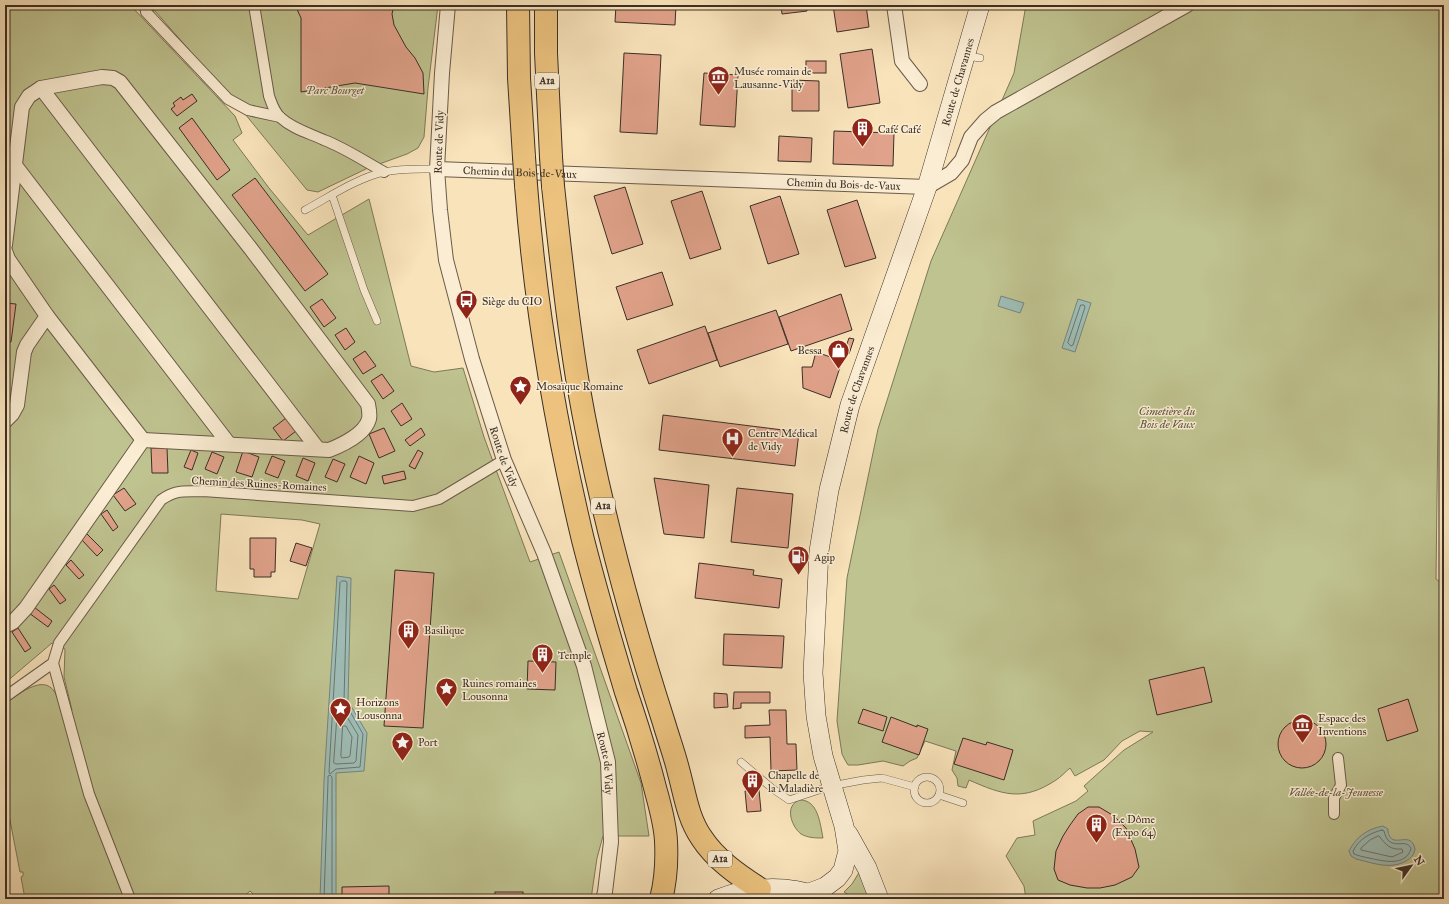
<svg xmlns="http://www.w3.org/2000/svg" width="1449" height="904" font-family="'IM FELL Great Primer',serif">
  <rect width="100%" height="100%" fill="#f9e3bb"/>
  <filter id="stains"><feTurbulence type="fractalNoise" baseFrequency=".005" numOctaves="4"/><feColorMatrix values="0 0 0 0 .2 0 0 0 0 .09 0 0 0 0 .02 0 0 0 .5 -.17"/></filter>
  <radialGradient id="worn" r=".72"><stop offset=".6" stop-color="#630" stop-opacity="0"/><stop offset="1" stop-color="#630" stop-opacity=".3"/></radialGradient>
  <g fill="#bfc390" stroke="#7c795a" fill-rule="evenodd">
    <path d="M 5,5 L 438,5 L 428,88 L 424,137 L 418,148 L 407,154 L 368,168 L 318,192 L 307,190 L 241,109 L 155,11 L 132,7 L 235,116 L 242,133 L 233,140 L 269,188 L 308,235 L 369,199 L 411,366 L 434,372 L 463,368 L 484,437 L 530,562 L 559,552 L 641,783 L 649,836 L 603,836 L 597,858 L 591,899 L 258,899 L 250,891 L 241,899 L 25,899 L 21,877 L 23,876 L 23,872 L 20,872 L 9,815 L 5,815 L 5,703 C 20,694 47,670 57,697 C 59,702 60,707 61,712 L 72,710 L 64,677 L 65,649 L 52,643 L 5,683 ZM 221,514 L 302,520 L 320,524 L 298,599 L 216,591 Z"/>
    <path d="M 1026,5 L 1443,5 L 1436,579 L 1444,585 L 1444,899 L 1026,899 L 1024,886 L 1006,856 L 1017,838 L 1035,835 L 1033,821 L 1076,801 L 1088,791 L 1084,786 L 1124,750 L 1153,732 L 1140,731 L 1122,741 L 1104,760 L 1075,776 L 1070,768 C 1065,772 1061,777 1056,780 C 1023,802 1003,795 969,780 L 966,788 L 958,786 L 957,778 L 952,770 L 956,751 L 925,741 L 917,758 L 910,761 L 903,766 L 883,761 L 858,765 L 848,765 L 845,760 L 842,754 L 837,721 L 847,578 L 878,429 L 931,261 L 1014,73 Z"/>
    <path d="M 800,800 C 818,800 820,823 823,838 C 816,838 808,838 801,834 C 791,826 784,805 800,800 Z"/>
    <path d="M 860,871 L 870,899 L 855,899 L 844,892 L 852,884 Z"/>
  </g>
  <g fill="#9ebdb6" stroke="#76847c">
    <path d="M 1001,296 L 1024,303 L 1020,313 L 998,306 Z"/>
    <path d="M 1078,299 L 1091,303 L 1075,352 L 1062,348 Z"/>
    <path d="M 337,576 L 351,578 L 348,701 L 367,733 L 364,771 L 336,773 L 336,899 L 320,899 L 324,781 Z"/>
    <path d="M 1383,826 L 1388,829 C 1388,831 1388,833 1389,835 C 1394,848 1411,830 1415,849 C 1414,855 1411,858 1406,861 C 1390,870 1373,863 1356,859 L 1351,856 L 1349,851 C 1356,837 1367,829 1383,826 Z"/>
  </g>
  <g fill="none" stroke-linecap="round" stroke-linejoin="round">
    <g stroke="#6c766e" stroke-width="1">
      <path d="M 1081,305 L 1084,305 L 1085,307 L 1073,345 L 1071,346 L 1068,343 Z"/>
      <path d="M 342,581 L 346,581 L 347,583 L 344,701 L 363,734 L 360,767 L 336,769 L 330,774 L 329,772 L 340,583 Z"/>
      <path d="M 338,706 L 341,707 L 358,735 L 356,761 L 354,763 L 336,764 L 334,763 Z"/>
      <path d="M 343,726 L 346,726 L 352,737 L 350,756 L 349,757 L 342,758 L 341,756 Z"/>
      <path d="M 1382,830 L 1384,831 C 1389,854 1407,836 1411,849 C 1405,867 1383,861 1369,858 C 1364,857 1359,856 1354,854 L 1353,851 C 1359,839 1370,833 1382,830 Z"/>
      <path d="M 1379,836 C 1386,845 1390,850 1402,849 L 1403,852 L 1392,857 L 1361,850 L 1361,848 L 1370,840 Z"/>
      <path d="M 324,899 L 328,781 L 328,776 L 330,775 L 332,777 L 332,899"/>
    </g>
  </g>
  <g fill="#e0a28a" stroke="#3a2f25">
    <path d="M 295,5 L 394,5 L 392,14 L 394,25 L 406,47 L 415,58 L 423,73 L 424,94 L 355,83 L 301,92 L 301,18 Z"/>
    <path d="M 616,5 L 676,5 L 675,25 L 615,22 Z"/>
    <path d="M 781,5 L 806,5 L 807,11 L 782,14 Z"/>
    <path d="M 833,5 L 866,5 L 869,27 L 837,32 Z"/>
    <path d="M 917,5 L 935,5 L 918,8 Z"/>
    <path d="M 872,49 L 880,103 L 848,108 L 840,54 Z"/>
    <path d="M 624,53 L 661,55 L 657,134 L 620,132 Z"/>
    <rect x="806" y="61" width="20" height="12"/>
    <path d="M 704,73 L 738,75 L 735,127 L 700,125 Z"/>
    <path d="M 792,80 L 819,81 L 819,111 L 792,111 Z"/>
    <path d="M 192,94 L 197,101 L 177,116 L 171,109 L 175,106 L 173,103 L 181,97 L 183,100 Z"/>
    <path d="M 192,118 L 230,170 L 217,180 L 179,128 Z"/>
    <path d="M 834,131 L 894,133 L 893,166 L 833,164 Z"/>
    <path d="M 779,136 L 812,138 L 811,162 L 778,161 Z"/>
    <path d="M 255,178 L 328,274 L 305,291 L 232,195 Z"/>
    <path d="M 625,187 L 643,244 L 612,254 L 594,196 Z"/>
    <path d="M 702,191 L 721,249 L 690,259 L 671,201 Z"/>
    <path d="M 780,196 L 799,254 L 768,264 L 750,206 Z"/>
    <path d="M 857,200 L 876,258 L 845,267 L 827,210 Z"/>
    <path d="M 5,264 L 9,265 L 5,298 Z"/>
    <path d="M 662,272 L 673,305 L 627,320 L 616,287 Z"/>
    <path d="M 841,294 L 852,330 L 791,351 L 779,317 Z"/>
    <path d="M 322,299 L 336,318 L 324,327 L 310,307 Z"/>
    <path d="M 5,303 L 16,304 L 11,342 L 5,341 Z"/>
    <path d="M 776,310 L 788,344 L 720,367 L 708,333 Z"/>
    <path d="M 705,326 L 717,360 L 649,384 L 637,350 Z"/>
    <path d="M 346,328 L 355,342 L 345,350 L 335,335 Z"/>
    <path d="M 849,338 L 854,339 L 849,354 L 844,352 Z"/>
    <path d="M 365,351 L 376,366 L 363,374 L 353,359 Z"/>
    <path d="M 816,352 L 842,361 L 830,398 L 803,388 L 802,367 L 812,367 Z"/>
    <path d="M 382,374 L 394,391 L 383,399 L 371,381 Z"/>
    <path d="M 402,403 L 412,419 L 401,426 L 391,411 Z"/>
    <path d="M 663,415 L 799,432 L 795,466 L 659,450 Z"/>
    <path d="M 286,418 L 296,431 L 283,441 L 273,428 Z"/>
    <path d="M 384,428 L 395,451 L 379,458 L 369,434 Z"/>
    <path d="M 421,428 L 425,435 L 410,446 L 405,440 Z"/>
    <path d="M 151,448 L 167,448 L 168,473 L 152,473 Z"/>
    <path d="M 191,450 L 198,453 L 192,470 L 184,467 Z"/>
    <path d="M 418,450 L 423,453 L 415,469 L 409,466 Z"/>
    <path d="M 243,451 L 259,457 L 252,477 L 236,472 Z"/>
    <path d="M 212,452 L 224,457 L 217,474 L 205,469 Z"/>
    <path d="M 272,456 L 285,461 L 278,478 L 265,473 Z"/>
    <path d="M 359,456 L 374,463 L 366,484 L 350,477 Z"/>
    <path d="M 303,458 L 315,463 L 308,481 L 296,476 Z"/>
    <path d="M 333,459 L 345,464 L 337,482 L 325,477 Z"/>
    <path d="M 404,471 L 406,479 L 384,484 L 382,476 Z"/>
    <path d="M 654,478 L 709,485 L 704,538 L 664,534 Z"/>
    <path d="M 124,488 L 136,504 L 125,511 L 113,495 Z"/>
    <path d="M 737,488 L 793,494 L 788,548 L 731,542 Z"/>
    <path d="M 107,510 L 118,527 L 113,531 L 101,514 Z"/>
    <path d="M 86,533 L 103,550 L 97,556 L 81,539 Z"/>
    <path d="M 250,538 L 276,538 L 275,572 L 271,572 L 271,577 L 254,577 L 254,569 L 250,569 Z"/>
    <path d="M 296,543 L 312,548 L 306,566 L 290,561 Z"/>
    <path d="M 71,560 L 84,575 L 79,579 L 66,565 Z"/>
    <path d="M 699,563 L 754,570 L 753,575 L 782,579 L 779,608 L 695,598 Z"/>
    <path d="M 395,570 L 434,573 L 423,728 L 384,726 Z"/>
    <path d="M 54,585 L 66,600 L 60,604 L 49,589 Z"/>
    <path d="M 34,607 L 52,621 L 48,627 L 29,613 Z"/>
    <path d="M 18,628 L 31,648 L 25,652 L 12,632 Z"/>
    <path d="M 724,634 L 784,636 L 782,668 L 723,665 Z"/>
    <path d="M 528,661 L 556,662 L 555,690 L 527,689 Z"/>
    <path d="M 1204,667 L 1212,702 L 1157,715 L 1149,680 Z"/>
    <path d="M 734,692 L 770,692 L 770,703 L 741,703 L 741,708 L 733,709 Z"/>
    <path d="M 714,693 L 727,694 L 728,707 L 714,708 Z"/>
    <path d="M 1408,699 L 1418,731 L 1387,741 L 1378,709 Z"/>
    <path d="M 863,709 L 887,717 L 883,731 L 858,723 Z"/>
    <path d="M 769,710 L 786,710 L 787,744 L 796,744 L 797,770 L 771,771 L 770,737 L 745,738 L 745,726 L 770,725 Z"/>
    <path d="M 891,717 L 917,727 L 917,725 L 928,729 L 919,755 L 882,742 Z"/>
    <circle cx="1302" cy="744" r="24"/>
    <path d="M 963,738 L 986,745 L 987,742 L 1013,750 L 1004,780 L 954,764 Z"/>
    <path d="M 759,790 L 761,811 L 747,812 L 745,791 Z"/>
    <path d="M 1088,807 L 1099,807 L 1114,816 L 1126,828 L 1135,849 L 1139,867 L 1132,877 L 1115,885 L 1100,888 L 1087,888 L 1070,885 L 1058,880 L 1054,869 L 1056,851 L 1063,836 L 1070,825 L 1078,814 Z"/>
    <path d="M 389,886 L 389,899 L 342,899 L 342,887 Z"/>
    <rect x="495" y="892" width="28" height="7"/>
  </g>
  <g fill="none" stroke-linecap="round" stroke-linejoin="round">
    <defs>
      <g id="service">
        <path d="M 967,56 L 980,58"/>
        <path d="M 332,195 L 364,290 L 377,321"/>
        <path d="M 305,210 C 329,197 357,178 384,172 C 401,168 419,169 437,169"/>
        <path d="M 741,762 L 773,789 L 789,800 L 831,786 L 863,780 L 882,778 L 915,787"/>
        <circle cx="927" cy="790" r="13"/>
        <path d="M 939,795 L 963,803"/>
      </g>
      <g id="pedestrian">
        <path d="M 145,5 L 146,12 L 228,99 L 248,110 L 280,117"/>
        <path d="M 254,5 L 269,96 C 272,104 274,112 281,118 C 293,129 309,133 324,140 C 345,148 364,161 384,172"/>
        <path d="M 53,663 L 89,794 L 130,899"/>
        <path d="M 5,697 L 53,663 L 59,643 L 161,500 C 177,489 184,492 203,491 L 413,506 L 439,499 L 504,460"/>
        <path d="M 1334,814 L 1334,798 L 1341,785 L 1338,758"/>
      </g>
      <g id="minor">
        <path id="s1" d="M 448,5 L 442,73 L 437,169 L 440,210 L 446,260 L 472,359 L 504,460 L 544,553 L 584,666 L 608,762 L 611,842 L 605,892 L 603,899"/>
        <path d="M 894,5 L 902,61 L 920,84"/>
        <path d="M 41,88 L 318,449"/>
        <path d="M 14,164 L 229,444"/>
        <path id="s2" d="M 437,169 L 927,187 L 951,173 L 962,160 L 971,137 L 985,121 L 996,112 L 1187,5"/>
        <path d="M 5,245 L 22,107 L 29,96 L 41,88 L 102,77 L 113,78 L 120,82 L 251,249 L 368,404 C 369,409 370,414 369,419 C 365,434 342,445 329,450 L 143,440 L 26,608 L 13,622 L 5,626"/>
        <path d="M 5,251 L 8,259 L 47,316 L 27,345 L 24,352 L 17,405 L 12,414 L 5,421"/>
        <path d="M 47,316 L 143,440"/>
      </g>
      <g id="secondary">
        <path d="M 848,834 L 867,868 L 879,899"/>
        <path id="s3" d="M 809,893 L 825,887 L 837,878 L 843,870 L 848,851 L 844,826 L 823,756 L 816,716 L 813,673 L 819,551 L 829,490 L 850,405 L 927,187 L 980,5"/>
        <path d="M 718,899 C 751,886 787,885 820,897"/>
      </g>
      <g id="motorway">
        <path d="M 518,5 L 519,78 L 524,157"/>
        <path d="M 546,5 L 546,53 L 551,157"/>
        <path d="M 526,185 C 535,305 555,423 583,540 C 596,591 611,642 626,692 C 636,721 645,750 653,780 C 658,800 665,820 666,841 C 667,861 666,880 661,899"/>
        <path d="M 553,186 C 560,252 567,318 578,384 C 598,499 628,611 664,723 C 669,740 675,756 679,773 C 685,795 688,818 701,837 C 715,859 738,875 760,889"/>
      </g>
    </defs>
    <use href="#service" stroke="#6a5c4a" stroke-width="8"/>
    <use href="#pedestrian" stroke="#6a5c4a" stroke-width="12"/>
    <use href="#minor" stroke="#6a5c4a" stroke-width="16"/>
    <use href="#secondary" stroke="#3a2f25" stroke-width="20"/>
    <use href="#motorway" stroke="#3a2f25" stroke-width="24"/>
    <use href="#service" stroke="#fbedd3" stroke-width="7"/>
    <use href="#pedestrian" stroke="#fbedd3" stroke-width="10"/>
    <use href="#minor" stroke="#fbedd3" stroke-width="14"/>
    <use href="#secondary" stroke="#fbedd3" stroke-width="19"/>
    <use href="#motorway" stroke="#ecc27e" stroke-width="22"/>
    <defs>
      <g id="motorway-bridge">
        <path d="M 524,157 L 526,185"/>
        <path d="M 551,157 L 553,186"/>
      </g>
    </defs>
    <use href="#motorway-bridge" stroke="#3a2f25" stroke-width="24" stroke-linecap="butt"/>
    <use href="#motorway-bridge" stroke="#ecc27e" stroke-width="22"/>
  </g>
  <defs>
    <symbol id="museum-pin" viewBox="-11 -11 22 30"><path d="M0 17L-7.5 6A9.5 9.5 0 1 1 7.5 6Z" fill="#8f2418" stroke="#fbedd3"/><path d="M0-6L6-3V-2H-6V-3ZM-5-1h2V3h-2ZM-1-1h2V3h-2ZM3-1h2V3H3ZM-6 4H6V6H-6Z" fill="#fff"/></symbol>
    <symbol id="building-pin" viewBox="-11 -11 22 30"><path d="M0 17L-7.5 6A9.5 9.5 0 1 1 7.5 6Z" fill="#8f2418" stroke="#fbedd3"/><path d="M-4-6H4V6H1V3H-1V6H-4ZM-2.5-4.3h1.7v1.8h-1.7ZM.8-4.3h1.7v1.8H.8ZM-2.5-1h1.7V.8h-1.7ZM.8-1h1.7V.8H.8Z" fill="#fff"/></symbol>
    <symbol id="bus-pin" viewBox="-11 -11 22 30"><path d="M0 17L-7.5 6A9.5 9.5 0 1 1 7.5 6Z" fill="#8f2418" stroke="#fbedd3"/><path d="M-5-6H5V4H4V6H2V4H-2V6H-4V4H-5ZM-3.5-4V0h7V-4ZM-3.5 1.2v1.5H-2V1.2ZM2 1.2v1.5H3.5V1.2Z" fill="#fff"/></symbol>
    <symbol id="shop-pin" viewBox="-11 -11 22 30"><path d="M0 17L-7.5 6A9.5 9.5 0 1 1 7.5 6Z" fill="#8f2418" stroke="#fbedd3"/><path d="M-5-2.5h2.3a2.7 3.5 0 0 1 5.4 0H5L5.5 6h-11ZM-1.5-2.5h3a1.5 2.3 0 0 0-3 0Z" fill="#fff"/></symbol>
    <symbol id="sight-pin" viewBox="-11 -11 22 30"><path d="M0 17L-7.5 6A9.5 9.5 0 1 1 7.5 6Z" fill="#8f2418" stroke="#fbedd3"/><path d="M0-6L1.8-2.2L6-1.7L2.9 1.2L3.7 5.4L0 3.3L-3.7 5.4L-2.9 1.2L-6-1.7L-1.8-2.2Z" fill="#fff"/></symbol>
    <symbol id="hospital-pin" viewBox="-11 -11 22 30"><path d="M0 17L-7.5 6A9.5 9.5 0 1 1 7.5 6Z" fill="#8f2418" stroke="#fbedd3"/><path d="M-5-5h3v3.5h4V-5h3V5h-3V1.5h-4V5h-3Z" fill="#fff"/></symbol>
    <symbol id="fuel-pin" viewBox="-11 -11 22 30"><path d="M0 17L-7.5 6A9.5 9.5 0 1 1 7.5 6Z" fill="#8f2418" stroke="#fbedd3"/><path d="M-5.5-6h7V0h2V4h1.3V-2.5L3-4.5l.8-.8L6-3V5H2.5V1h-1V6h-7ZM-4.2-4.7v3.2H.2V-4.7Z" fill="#fff"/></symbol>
  </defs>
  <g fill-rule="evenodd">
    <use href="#museum-pin" x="706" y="64" width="25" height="34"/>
    <use href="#building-pin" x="850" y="116" width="25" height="34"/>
    <use href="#bus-pin" x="454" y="288" width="25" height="34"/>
    <use href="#shop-pin" x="826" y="338" width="25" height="34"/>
    <use href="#sight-pin" x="508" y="374" width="25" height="34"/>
    <use href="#hospital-pin" x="720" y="426" width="25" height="34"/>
    <use href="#fuel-pin" x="786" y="544" width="25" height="34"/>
    <use href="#building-pin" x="396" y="618" width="25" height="34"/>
    <use href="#building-pin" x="530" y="642" width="25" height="34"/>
    <use href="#sight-pin" x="434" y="676" width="25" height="34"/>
    <use href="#sight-pin" x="328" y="696" width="25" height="34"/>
    <use href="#museum-pin" x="1290" y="712" width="25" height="34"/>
    <use href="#sight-pin" x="390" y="730" width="25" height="34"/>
    <use href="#building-pin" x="740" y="768" width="25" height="34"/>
    <use href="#building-pin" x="1084" y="812" width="25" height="34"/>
  </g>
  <g text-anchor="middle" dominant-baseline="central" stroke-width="3" stroke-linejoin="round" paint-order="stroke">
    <g fill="#fbedd3" stroke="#746859" stroke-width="1">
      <rect x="535" y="73" width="24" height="16" rx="3"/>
      <rect x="591" y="498" width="24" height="16" rx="3"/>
      <rect x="708" y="851" width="24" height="16" rx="3"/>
    </g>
    <g font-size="10" font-weight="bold" fill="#3a2f25">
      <text x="547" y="81">A1a</text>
      <text x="603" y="506">A1a</text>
      <text x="720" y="859">A1a</text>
    </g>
    <g font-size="11" fill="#3a2f25" stroke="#fbedd3" text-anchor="start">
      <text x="734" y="71">Musée romain de<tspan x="734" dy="13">Lausanne-Vidy</tspan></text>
      <text x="878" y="129">Café Café</text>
      <text x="482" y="301">Siège du CIO</text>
      <text x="822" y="350" text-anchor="end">Bessa</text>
      <text x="536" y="386">Mosaïque Romaine</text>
      <text x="748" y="433">Centre Médical<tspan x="748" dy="13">de Vidy</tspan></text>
      <text x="814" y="557">Agip</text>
      <text x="424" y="630">Basilique</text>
      <text x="558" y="655">Temple</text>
      <text x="462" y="683">Ruines romaines<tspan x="462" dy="13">Lousonna</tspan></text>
      <text x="356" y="702">Horizons<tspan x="356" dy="13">Lousonna</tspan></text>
      <text x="1318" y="718">Espace des<tspan x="1318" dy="13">Inventions</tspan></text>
      <text x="418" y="742">Port</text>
      <text x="768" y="775">Chapelle de<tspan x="768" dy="13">la Maladière</tspan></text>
      <text x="1112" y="819">Le Dôme<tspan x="1112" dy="13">(Expo 64)</tspan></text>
    </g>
    <g font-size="11" fill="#3a2f25" stroke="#fbedd3">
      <text stroke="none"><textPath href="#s3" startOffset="856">Route de Chavannes</textPath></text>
      <text transform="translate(439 142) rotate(-88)">Route de Vidy</text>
      <text stroke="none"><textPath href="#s2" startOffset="83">Chemin du Bois-de-Vaux</textPath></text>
      <text stroke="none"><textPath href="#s2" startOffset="407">Chemin du Bois-de-Vaux</textPath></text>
      <text stroke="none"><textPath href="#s3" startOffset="532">Route de Chavannes</textPath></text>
      <text stroke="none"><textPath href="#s1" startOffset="461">Route de Vidy</textPath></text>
      <text transform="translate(259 484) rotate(3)">Chemin des Ruines-Romaines</text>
      <text stroke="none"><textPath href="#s1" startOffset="785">Route de Vidy</textPath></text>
    </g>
    <g font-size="11" font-style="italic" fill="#5b5440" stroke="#fbedd3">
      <text x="335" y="90">Parc Bourget</text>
      <text x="1167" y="411">Cimetière du<tspan x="1167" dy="13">Bois de Vaux</tspan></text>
      <text x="1336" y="792">Vallée-de-la-Jeunesse</text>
    </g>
  </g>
  <rect width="1449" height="904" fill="none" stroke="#f9e3bb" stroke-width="20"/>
  <rect x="6" y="6" width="1437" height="892" fill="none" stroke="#3a2f25" stroke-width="2"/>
  <rect x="10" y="10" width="1429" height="884" fill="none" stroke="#3a2f25"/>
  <g transform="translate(1411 866) rotate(57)" stroke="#fbedd3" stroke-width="3" paint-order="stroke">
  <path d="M0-3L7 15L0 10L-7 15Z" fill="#3a2f25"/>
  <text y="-6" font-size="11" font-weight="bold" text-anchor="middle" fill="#3a2f25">N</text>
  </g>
  <rect width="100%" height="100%" filter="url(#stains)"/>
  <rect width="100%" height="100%" fill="url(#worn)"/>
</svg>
